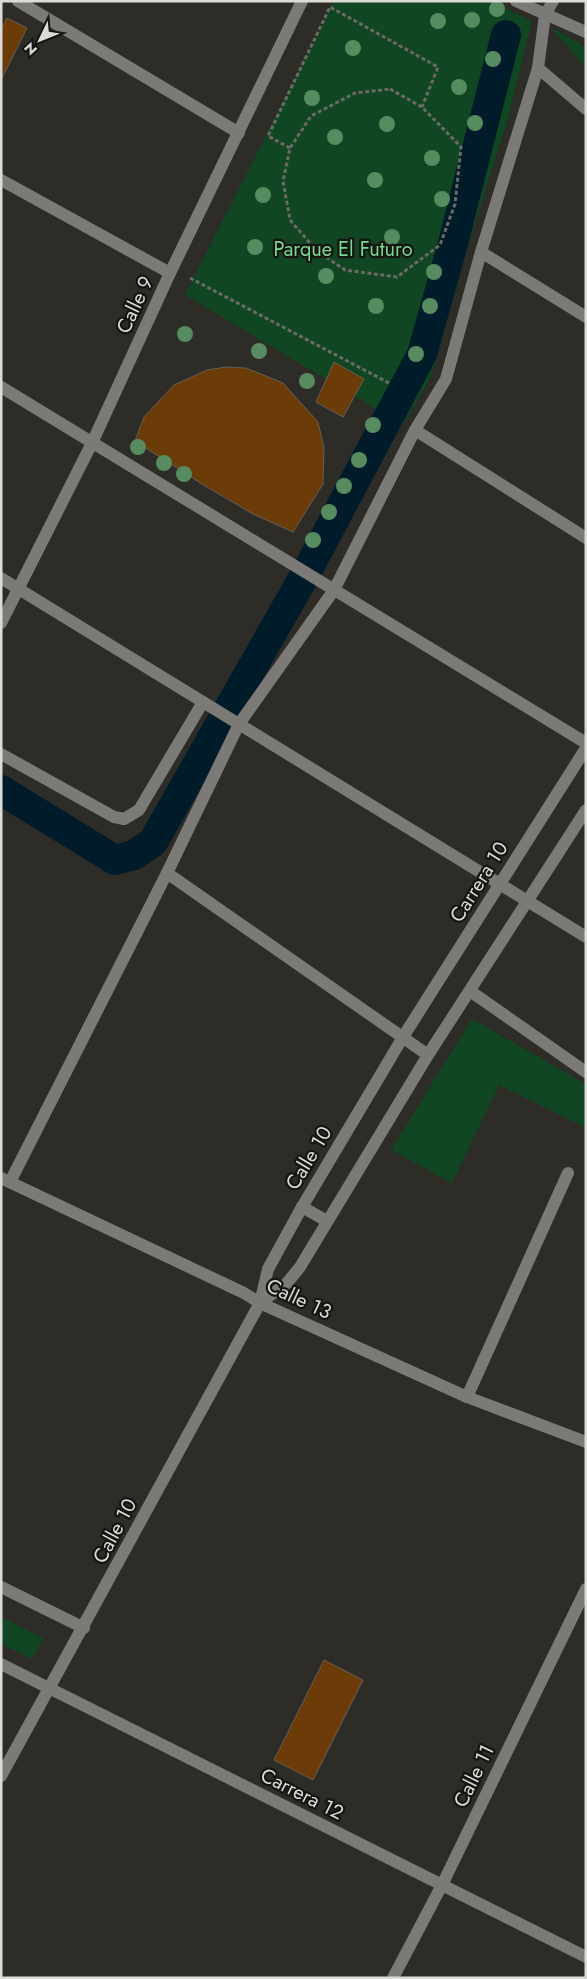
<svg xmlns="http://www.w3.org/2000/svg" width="587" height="1979" font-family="Jost,sans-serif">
  <rect width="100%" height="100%" fill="#2e2c27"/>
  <g fill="#104621">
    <path d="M 334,1 L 489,1 L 532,21 L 508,119 L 466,252 L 431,377 L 403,425 L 185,295 Z"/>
    <path d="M 550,27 L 586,47 L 586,67 Z"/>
    <path d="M 472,1019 L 586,1084 L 586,1128 L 499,1085 L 452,1183 L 391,1150 Z"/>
    <path d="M 1,1617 L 43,1638 L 32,1659 L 1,1644 Z"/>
  </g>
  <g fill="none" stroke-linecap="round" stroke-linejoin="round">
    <path stroke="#001c2a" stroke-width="30" d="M 1,790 L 115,860 L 134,855 L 153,842 L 306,573 L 422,354 L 452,247 L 506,35"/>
  </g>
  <g fill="#6b3b08" stroke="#655f5b">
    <path d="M 7,18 L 27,28 L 1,80 L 1,30 Z"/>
    <path d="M 334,362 L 364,379 L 343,417 L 316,402 Z"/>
    <path d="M 226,367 L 246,368 L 283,383 L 318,422 L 324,448 L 323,484 L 293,532 L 253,514 L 202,484 L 135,441 L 144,417 L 174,385 L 207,370 Z"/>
    <path d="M 324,1660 L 363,1680 L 313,1780 L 274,1760 Z"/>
  </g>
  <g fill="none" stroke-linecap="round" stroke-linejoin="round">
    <g stroke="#6b6a65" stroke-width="3" stroke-dasharray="4 2.5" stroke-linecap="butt">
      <path d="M 390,89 L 422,107 L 461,147 L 455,204 L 440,245 L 397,277 L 345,270 L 316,250 L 290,220 L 283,181 L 290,148 L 311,116 L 355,93 Z"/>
      <path d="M 290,148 L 268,136 L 330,7 L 438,67 L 422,107"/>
      <path d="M 190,278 L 389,383"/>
    </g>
    <g stroke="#7b7a77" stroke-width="12">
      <path d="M 18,1 L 239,133"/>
      <path d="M 516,1 L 586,32"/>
      <path d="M 538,68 L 586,109"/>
      <path d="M 1,180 L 170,273"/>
      <path d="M 481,252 L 586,317"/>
      <path d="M 1,387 L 586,743"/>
      <path d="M 415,430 L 586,538"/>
      <path d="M 1,578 L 586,937"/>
      <path d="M 1,623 L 92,443 L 170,273 L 302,1"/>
      <path d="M 1,754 L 114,817 L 124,819 L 139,810 L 203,702"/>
      <path d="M 167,873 L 428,1055"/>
      <path d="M 470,991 L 586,1072"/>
      <path d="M 1,1178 L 244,1293 L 260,1303 L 467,1397 L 586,1442"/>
      <path d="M 10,1182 L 167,873 L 239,724 L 334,590 L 415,430 L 446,379 L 481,252 L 538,68 L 545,15 L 553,1"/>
      <path d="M 302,1207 L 327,1221"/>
      <path d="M 260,1303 L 287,1283 L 300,1267 L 428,1055 L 586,810"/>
      <path d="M 467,1397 L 568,1173"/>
      <path d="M 1,1587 L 84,1628"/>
      <path d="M 1,1664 L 586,1957"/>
      <path d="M 1,1776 L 260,1303 L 268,1269 L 302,1207 L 403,1037 L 586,748"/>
      <path d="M 393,1978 L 442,1885 L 586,1589"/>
    </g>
  </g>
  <g fill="#568c60">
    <circle cx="497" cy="9" r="8"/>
    <circle cx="472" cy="20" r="8"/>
    <circle cx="438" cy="21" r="8"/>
    <circle cx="353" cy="48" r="8"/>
    <circle cx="493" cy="59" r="8"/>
    <circle cx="459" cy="87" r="8"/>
    <circle cx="312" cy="98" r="8"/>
    <circle cx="475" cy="123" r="8"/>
    <circle cx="387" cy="124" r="8"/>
    <circle cx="335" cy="137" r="8"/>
    <circle cx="432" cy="158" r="8"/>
    <circle cx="375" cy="180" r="8"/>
    <circle cx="263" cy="195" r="8"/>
    <circle cx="442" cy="199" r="8"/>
    <circle cx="392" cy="237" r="8"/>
    <circle cx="255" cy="247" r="8"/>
    <circle cx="434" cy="272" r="8"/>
    <circle cx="326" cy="276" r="8"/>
    <circle cx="376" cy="306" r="8"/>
    <circle cx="430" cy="306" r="8"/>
    <circle cx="185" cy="334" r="8"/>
    <circle cx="259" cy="351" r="8"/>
    <circle cx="416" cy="354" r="8"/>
    <circle cx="307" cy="381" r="8"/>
    <circle cx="373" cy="425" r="8"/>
    <circle cx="138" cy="447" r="8"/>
    <circle cx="359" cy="460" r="8"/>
    <circle cx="164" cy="463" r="8"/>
    <circle cx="184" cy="474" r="8"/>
    <circle cx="344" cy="486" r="8"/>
    <circle cx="329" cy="512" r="8"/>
    <circle cx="313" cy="540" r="8"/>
  </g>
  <g text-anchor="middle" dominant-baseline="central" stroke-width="4.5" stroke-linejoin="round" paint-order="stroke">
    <g font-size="20" fill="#77da8f" stroke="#161512">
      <text x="343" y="249">Parque El Futuro</text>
    </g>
    <g font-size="20" fill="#dcdbd8" stroke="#161512">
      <text transform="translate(135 305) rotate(-65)">Calle 9</text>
      <text transform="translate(479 882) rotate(-58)">Carrera 10</text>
      <text transform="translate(309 1158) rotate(-59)">Calle 10</text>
      <text transform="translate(299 1299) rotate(25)">Calle 13</text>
      <text transform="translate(115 1531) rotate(-62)">Calle 10</text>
      <text transform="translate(474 1776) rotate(-64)">Calle 11</text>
      <text transform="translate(302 1794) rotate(27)">Carrera 12</text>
    </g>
  </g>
  <rect width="587" height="1979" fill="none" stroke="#dcdbd8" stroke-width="5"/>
  <g transform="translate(40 40) rotate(227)" stroke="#161512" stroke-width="4" paint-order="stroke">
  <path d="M0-4L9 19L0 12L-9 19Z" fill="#dcdbd8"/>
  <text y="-8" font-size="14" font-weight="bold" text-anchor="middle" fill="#dcdbd8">N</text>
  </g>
</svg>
